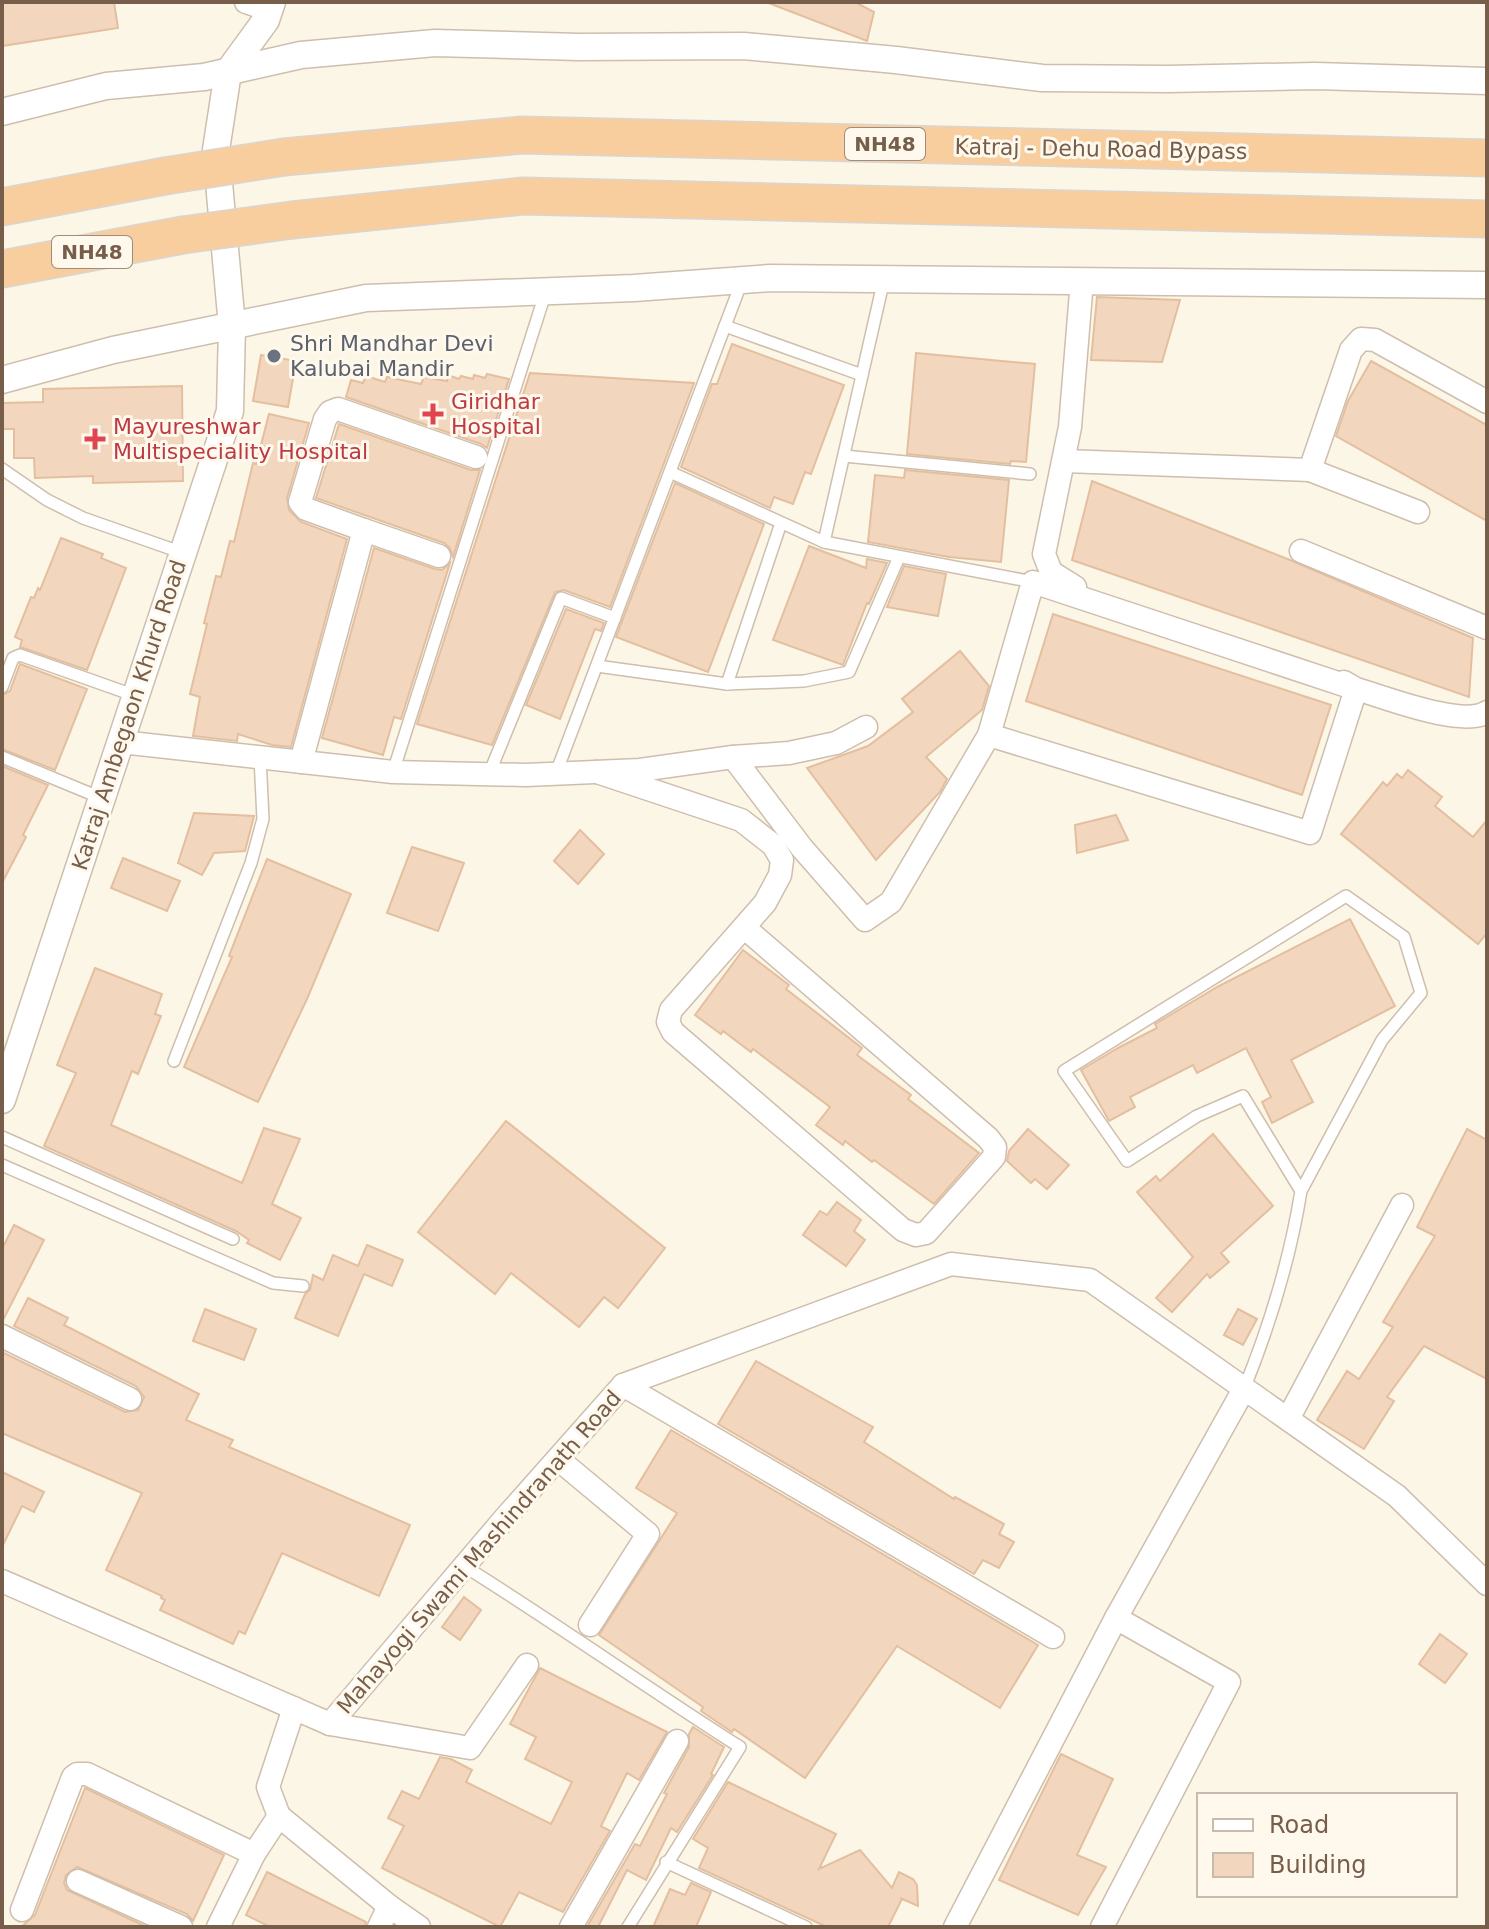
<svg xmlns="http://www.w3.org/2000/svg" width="1489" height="1929" font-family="'DejaVu Sans',sans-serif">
  <rect width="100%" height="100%" fill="#fcf6e7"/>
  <g fill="#f2d7be" stroke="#e4bf9f" stroke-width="2">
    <path d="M 2,2 L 114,2 L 118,28 L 2,46 Z"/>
    <path d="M 766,2 L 855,2 L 874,12 L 867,41 Z"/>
    <path d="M 1097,297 L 1180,300 L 1162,362 L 1091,360 Z"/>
    <path d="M 732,344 L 844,385 L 811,474 L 805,472 L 793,504 L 774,497 L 770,508 L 681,467 L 712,384 L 717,384 Z"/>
    <path d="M 916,353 L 1035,364 L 1026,462 L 1011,461 L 1010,464 L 907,454 Z"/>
    <path d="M 261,355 L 296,361 L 288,407 L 253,401 Z"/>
    <path d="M 1371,361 L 1487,425 L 1487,521 L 1336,436 L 1348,401 Z"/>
    <path d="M 530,373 L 694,383 L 610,607 L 564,590 L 555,592 L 492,745 L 417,724 Z"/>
    <path d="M 487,374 L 509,379 L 487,448 L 481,444 L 346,397 L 351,380 L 363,383 L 366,376 L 385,382 L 387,377 L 421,384 L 424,377 L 447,381 L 448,375 L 459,379 L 461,376 L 473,379 L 474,375 L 485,378 Z"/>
    <path d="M 182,386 L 183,481 L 93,483 L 93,476 L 35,478 L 34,458 L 14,458 L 14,429 L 2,429 L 2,403 L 43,402 L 43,389 Z"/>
    <path d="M 269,414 L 309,423 L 287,498 L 289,510 L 301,522 L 347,539 L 291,747 L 272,745 L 238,734 L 237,741 L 193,736 L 200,697 L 190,694 L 207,624 L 204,623 L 216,576 L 221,577 L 230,541 L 234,542 L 253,463 L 256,464 Z"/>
    <path d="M 339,424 L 471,470 L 480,470 L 453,557 L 450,548 L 444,543 L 316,498 Z"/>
    <path d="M 905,470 L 1009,480 L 1001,562 L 949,557 L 868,542 L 875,475 L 904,478 Z"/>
    <path d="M 1092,481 L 1290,560 L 1473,638 L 1469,697 L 1072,560 Z"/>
    <path d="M 675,483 L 764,524 L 708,672 L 616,637 Z"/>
    <path d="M 61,538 L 103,554 L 101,558 L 126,568 L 87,670 L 20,647 L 22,640 L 15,637 L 31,597 L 34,598 L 38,588 L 40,590 Z"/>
    <path d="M 809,546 L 866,568 L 867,559 L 887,563 L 869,604 L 867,603 L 843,665 L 773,640 Z"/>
    <path d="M 374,548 L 435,569 L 442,570 L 450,563 L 401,719 L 394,717 L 383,755 L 322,738 Z"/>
    <path d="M 904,566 L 946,574 L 938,616 L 887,607 Z"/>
    <path d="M 566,609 L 604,623 L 601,631 L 595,629 L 560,719 L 526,705 Z"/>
    <path d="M 1053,614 L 1331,705 L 1302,795 L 1026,701 Z"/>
    <path d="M 960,651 L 989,686 L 982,710 L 926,757 L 947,779 L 940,792 L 876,860 L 807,768 L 868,746 L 913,712 L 902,699 Z"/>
    <path d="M 20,664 L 87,689 L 55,770 L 2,749 L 2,695 L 10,691 Z"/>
    <path d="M 2,766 L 48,785 L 23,835 L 26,837 L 2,883 Z"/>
    <path d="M 1408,770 L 1442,797 L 1435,806 L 1473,837 L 1487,820 L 1487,933 L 1478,944 L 1341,834 L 1383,782 L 1387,786 L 1397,774 L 1402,778 Z"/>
    <path d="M 194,813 L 254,816 L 245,851 L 214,853 L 202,875 L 178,863 Z"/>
    <path d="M 1116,815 L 1128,840 L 1077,853 L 1075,825 Z"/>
    <path d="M 580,830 L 604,854 L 578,884 L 554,861 Z"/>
    <path d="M 412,847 L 464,863 L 438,931 L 387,913 Z"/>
    <path d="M 123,858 L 180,881 L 167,911 L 111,888 Z"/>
    <path d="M 267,859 L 351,894 L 307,999 L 258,1102 L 184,1067 L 232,957 L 229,956 Z"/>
    <path d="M 1350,919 L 1395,1006 L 1291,1060 L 1313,1102 L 1272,1123 L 1262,1102 L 1271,1097 L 1246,1048 L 1197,1073 L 1193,1065 L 1130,1097 L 1135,1107 L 1109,1121 L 1081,1070 L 1118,1048 L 1157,1028 L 1155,1024 L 1219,986 Z"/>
    <path d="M 743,950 L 789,985 L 786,989 L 862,1048 L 857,1055 L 911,1095 L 908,1099 L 979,1153 L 934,1204 L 874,1160 L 872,1162 L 845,1141 L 843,1145 L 816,1125 L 830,1107 L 753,1049 L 751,1052 L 723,1031 L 721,1034 L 695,1015 Z"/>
    <path d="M 95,968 L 162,994 L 155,1014 L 161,1016 L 138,1074 L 132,1071 L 111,1125 L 242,1183 L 264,1128 L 300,1139 L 272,1204 L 301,1218 L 280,1260 L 247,1243 L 249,1240 L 236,1231 L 44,1146 L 76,1073 L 57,1065 Z"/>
    <path d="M 506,1121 L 665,1248 L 618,1308 L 604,1297 L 579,1327 L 511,1273 L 495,1294 L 418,1232 Z"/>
    <path d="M 1028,1129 L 1069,1165 L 1047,1189 L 1035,1179 L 1031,1183 L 1007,1161 L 1009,1151 Z"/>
    <path d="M 1467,1129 L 1487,1140 L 1487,1379 L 1424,1346 L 1387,1397 L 1394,1401 L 1364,1449 L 1317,1420 L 1347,1371 L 1359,1379 L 1393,1327 L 1383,1322 L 1435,1236 L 1417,1227 Z"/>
    <path d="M 1213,1134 L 1273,1206 L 1221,1253 L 1229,1262 L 1210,1278 L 1207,1274 L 1172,1312 L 1156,1298 L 1193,1257 L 1137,1192 L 1156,1176 L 1160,1181 Z"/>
    <path d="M 837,1202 L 861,1220 L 854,1231 L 865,1240 L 846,1266 L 803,1235 L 820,1211 L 827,1215 Z"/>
    <path d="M 14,1225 L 44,1240 L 2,1322 L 2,1249 Z"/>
    <path d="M 367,1245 L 403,1260 L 392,1286 L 364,1274 L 338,1336 L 295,1318 L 305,1294 L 310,1290 L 313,1275 L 323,1280 L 333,1255 L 358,1266 Z"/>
    <path d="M 28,1298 L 68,1318 L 64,1325 L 199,1394 L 186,1420 L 233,1440 L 229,1447 L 410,1525 L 379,1596 L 282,1553 L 245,1634 L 239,1631 L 233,1644 L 160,1610 L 165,1600 L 161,1598 L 162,1596 L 106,1570 L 142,1493 L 2,1433 L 2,1352 L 125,1412 L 138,1410 L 144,1397 L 136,1386 L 14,1326 Z"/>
    <path d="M 205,1309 L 256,1329 L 244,1360 L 193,1341 Z"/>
    <path d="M 1238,1309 L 1257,1319 L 1243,1345 L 1224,1335 Z"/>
    <path d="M 756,1361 L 873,1427 L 864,1442 L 954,1499 L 955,1497 L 1004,1524 L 999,1534 L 1014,1542 L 999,1568 L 983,1560 L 974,1574 L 718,1424 Z"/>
    <path d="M 671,1430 L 1038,1645 L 1000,1708 L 897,1646 L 805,1778 L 734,1729 L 732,1732 L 701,1711 L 703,1707 L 599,1635 L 677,1513 L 636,1488 Z"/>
    <path d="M 2,1472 L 44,1492 L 34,1512 L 22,1506 L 2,1547 Z"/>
    <path d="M 464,1597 L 481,1610 L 460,1640 L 442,1627 Z"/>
    <path d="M 1440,1634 L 1467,1654 L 1445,1683 L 1419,1664 Z"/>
    <path d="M 540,1668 L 667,1732 L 639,1780 L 627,1773 L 601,1826 L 610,1831 L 563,1912 L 519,1892 L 500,1927 L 382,1868 L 404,1826 L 388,1818 L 402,1791 L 419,1799 L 440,1757 L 451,1759 L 472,1770 L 466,1782 L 551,1824 L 572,1782 L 525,1759 L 536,1737 L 510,1724 Z"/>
    <path d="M 693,1727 L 724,1747 L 711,1774 L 713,1775 L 677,1832 L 671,1828 L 646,1880 L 627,1870 L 598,1927 L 592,1927 L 588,1925 L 635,1844 L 640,1846 L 667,1794 L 664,1793 L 689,1747 L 689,1734 Z"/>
    <path d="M 1061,1754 L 1113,1779 L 1077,1855 L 1106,1867 L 1078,1915 L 999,1880 Z"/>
    <path d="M 728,1782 L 836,1834 L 819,1869 L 860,1850 L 892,1888 L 899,1872 L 913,1879 L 917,1885 L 918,1906 L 900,1898 L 902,1899 L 888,1927 L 827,1927 L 699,1868 L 708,1848 L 693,1839 Z"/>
    <path d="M 85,1788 L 224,1855 L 193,1921 L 187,1914 L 77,1867 L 66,1875 L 64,1883 L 67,1890 L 147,1927 L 21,1927 L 35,1915 Z"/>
    <path d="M 267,1872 L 366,1922 L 365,1927 L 270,1927 L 246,1915 Z"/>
    <path d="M 691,1883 L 711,1892 L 696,1927 L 653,1927 L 670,1889 L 685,1895 Z"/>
  </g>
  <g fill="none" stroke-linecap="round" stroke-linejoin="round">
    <defs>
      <g id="service">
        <path d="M 884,279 L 824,542 L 1033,582"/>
        <path d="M 725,326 L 862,375"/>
        <path d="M 844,456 L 1030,474"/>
        <path d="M 2,469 L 47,500 L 83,518 L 183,553"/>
        <path d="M 670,472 L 824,542"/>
        <path d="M 597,666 L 727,684 L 804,681 L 849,672 L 899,557"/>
        <path d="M 727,684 L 781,523"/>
        <path d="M 2,687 L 13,658 L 20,655 L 136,696"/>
        <path d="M 2,757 L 101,798"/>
        <path d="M 393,772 L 546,291"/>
        <path d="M 556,773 L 742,281"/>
        <path d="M 489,774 L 561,598 L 615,618"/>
        <path d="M 174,1061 L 251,863 L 263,819 L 260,757"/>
        <path d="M 2,1137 L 233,1239"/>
        <path d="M 2,1165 L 273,1283 L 303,1286"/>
        <path d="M 1244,1389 C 1270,1325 1290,1259 1301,1191 L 1243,1096 L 1197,1116 L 1127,1161 L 1064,1071 L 1346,896 L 1404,937 L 1421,993 L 1382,1040 L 1301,1191"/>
        <path d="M 464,1566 C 557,1624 647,1688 740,1747 L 628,1927"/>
        <path d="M 666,1862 L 806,1927"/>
      </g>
      <g id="minor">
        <path d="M 246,2 L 269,10"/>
        <path d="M 1064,461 L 1310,470"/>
        <path d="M 1418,512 L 1310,470 L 1351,350 L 1361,339 L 1375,340 L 1487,402"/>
        <path d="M 364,530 L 306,509 L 300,502 L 325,419 L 330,412 L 338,409 L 476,457"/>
        <path d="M 1301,551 L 1487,628"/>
        <path d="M 1033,582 L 1356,689 L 1310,833 L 989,735 Z"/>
        <path d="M 1075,587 L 1051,572 L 1044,554 L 1070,427 L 1082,280"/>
        <path d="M 1344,682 L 1356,689 C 1385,697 1462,728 1487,712"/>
        <path d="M 121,742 L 393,772 L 526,775 L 640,770 L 733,757 L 789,753 L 836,743 L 866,727"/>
        <path d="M 733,757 L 802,848 L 865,920 L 891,902 L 989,735"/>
        <path d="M 301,762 L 364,530 L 439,556"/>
        <path d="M 597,772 L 741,820 L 773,845 L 782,860 L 780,875 L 765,903 L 671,1010 L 668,1022 L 673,1032 L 903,1230 L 916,1235 L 926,1233 L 994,1157 L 995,1147 L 988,1138 L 745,928"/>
        <path d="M 2,1336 L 130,1399"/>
        <path d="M 623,1385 L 1053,1637"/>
        <path d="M 1288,1419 L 1402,1205"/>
        <path d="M 558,1459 L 648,1534 L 590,1625"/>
        <path d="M 2,1581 L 330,1724 L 506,1517 L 623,1385 L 951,1264 L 1090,1280 L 1397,1496 L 1487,1584"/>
        <path d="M 294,1708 L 268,1787 L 279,1816 L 389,1906 L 419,1927"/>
        <path d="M 330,1724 L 470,1748 L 527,1665"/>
        <path d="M 78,1881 L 181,1927"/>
        <path d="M 22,1910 L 73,1777 L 77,1774 L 87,1774 L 254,1854"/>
        <path d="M 218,1927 L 254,1854 L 279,1816"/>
        <path d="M 379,1927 L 389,1906"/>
        <path d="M 571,1927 L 677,1741"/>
        <path d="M 955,1927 L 1116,1618 L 1244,1389"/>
        <path d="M 1102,1927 L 1229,1682 L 1116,1618"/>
      </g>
      <g id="tertiary">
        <path d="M 2,112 L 106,86 L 204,77 L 301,55 L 435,43 L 579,47 L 744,46 L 896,60 L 1042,78 L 1168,79 L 1315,76 L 1487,81"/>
        <path d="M 2,380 L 113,350 L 366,298 L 634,288 L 771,278 L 1487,285"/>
        <path d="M 2,1100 L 230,411 L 232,326 L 216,150 L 228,72 L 266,20 L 272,2"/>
      </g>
      <g id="trunk">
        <path d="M 284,157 L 522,135 L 1487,158"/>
        <path d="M 2,207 L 165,176"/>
        <path d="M 292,220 L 523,196 L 1487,219"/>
        <path d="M 2,269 L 183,235"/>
      </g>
    </defs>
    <use href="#service" stroke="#cebead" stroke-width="14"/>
    <use href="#minor" stroke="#cebead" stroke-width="25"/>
    <use href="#tertiary" stroke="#cebead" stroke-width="29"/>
    <use href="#trunk" stroke="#dbd5d0" stroke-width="39"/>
    <use href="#service" stroke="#fff" stroke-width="11"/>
    <use href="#minor" stroke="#fff" stroke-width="22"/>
    <use href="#tertiary" stroke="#fff" stroke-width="26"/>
    <use href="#trunk" stroke="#f8ce9f" stroke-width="36"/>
    <defs>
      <g id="trunk-bridge">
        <path d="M 165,176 L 284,157"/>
        <path d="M 183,235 L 292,220"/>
      </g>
    </defs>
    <use href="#trunk-bridge" stroke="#dbd5d0" stroke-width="39" stroke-linecap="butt"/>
    <use href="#trunk-bridge" stroke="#f8ce9f" stroke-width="36"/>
  </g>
  <circle fill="#6b7280" stroke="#fff9ed" stroke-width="3" cx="274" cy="356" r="8"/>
  <g fill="#e0444e" stroke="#fff9ed" stroke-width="3">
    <path d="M429 402h8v8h8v8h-8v8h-8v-8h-8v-8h8z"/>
    <path d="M91 427h8v8h8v8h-8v8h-8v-8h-8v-8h8z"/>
  </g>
  <g text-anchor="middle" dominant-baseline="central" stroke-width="6" stroke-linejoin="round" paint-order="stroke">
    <g fill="#fff9ed" stroke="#9f8c7c" stroke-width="2">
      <rect x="845" y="128" width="80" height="32" rx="6"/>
      <rect x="52" y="236" width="80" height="32" rx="6"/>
    </g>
    <g font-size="20" font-weight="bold" fill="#765e4b">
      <text x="885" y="144">NH48</text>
      <text x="92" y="252">NH48</text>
    </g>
    <g font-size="22" fill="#765e4b" stroke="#fff9ed">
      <text transform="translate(1101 149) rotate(1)">Katraj - Dehu Road Bypass</text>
      <text transform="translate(129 715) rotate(-72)">Katraj Ambegaon Khurd Road</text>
      <text transform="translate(479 1552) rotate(-49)">Mahayogi Swami Mashindranath Road</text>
    </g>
    <g font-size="22" fill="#5b616d" stroke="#fff9ed" text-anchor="start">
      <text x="290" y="343">Shri Mandhar Devi<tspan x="290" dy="25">Kalubai Mandir</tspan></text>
    </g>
    <g font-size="22" fill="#be3a42" stroke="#fff9ed" text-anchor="start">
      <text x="451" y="401">Giridhar<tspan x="451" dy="25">Hospital</tspan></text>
      <text x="113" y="426">Mayureshwar<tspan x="113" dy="25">Multispeciality Hospital</tspan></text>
    </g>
  </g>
  <rect width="1489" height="1929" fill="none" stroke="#765e4b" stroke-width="8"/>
  <rect x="1197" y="1793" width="260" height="104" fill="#fff9ed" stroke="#c8bbac" stroke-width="2"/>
  <rect x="1213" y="1819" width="40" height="12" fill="#ffffff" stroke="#c8bbac" stroke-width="2"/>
  <text x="1269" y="1833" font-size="24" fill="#765e4b">Road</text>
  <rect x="1213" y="1853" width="40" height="24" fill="#f2d7be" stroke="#c8bbac" stroke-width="2"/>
  <text x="1269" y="1873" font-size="24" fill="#765e4b">Building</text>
</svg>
